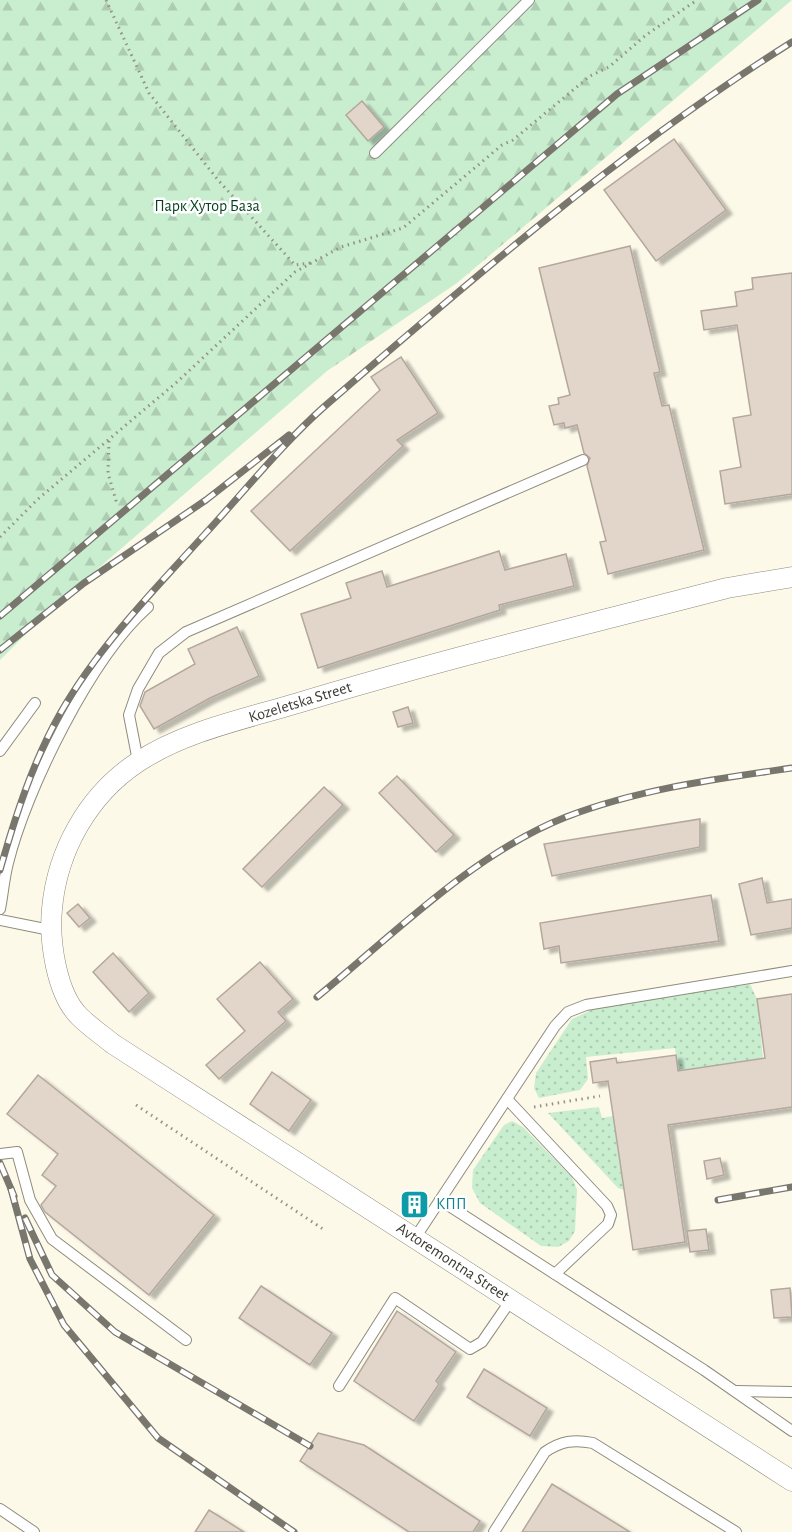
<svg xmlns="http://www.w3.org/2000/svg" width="792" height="1532" font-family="'Alegreya Sans',sans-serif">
  <defs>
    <pattern id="grass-dots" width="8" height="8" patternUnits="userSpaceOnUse" patternTransform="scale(1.5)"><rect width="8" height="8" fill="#c8edcf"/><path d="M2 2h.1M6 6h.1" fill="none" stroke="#adccb2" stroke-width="1.8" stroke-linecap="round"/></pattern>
    <pattern id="forest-firs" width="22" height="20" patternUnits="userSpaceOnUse" patternTransform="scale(1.5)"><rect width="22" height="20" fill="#c8edcf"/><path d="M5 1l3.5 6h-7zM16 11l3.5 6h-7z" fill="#adccb2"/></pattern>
    <filter id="shadow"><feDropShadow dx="6" dy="4" stdDeviation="1.5" flood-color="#0004"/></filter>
  </defs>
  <rect width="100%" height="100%" fill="#fdf9e9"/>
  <g fill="url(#grass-dots)">
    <path d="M 750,984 L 757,999 L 763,1058 L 678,1071 L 675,1048 L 586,1057 L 588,1079 L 580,1090 L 539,1098 L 534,1088 L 536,1073 L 572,1019 L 600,1006 Z"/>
    <path d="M 599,1107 L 602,1118 L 613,1116 L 624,1190 L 618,1188 L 548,1113 Z"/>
    <path d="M 512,1121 L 523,1127 L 572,1177 L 577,1190 L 575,1231 L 569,1241 L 558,1247 L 541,1246 L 480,1203 L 472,1188 L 473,1170 L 504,1125 Z"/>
  </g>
  <path fill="url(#forest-firs)" d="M 0,0 L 792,0 L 457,283 L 327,371 L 50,610 L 0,660 Z"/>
  <g fill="#e2d5ca" stroke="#b4a79d" stroke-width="1.5" filter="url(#shadow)">
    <path d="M 362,101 L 384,127 L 368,141 L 346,115 Z"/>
    <path d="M 674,139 L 726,210 L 656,261 L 604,190 Z"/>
    <path d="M 630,246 L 660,372 L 654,373 L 662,406 L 669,405 L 704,550 L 608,574 L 600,542 L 606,541 L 587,466 L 590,458 L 584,453 L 577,425 L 565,428 L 564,423 L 554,425 L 549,406 L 559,404 L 558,398 L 570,395 L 539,268 Z"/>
    <path d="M 792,273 L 792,494 L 725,504 L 720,471 L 741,467 L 733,418 L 751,415 L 737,325 L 704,330 L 701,311 L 737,306 L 735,292 L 753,289 L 752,278 Z"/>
    <path d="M 401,357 L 438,413 L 397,440 L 403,446 L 290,551 L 251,511 L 380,390 L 371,377 Z"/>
    <path d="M 499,551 L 505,570 L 566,554 L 574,586 L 499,605 L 500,610 L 318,668 L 301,614 L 351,598 L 346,583 L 382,571 L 387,587 Z"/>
    <path d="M 237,627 L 259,676 L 210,698 L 154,729 L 140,706 L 145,692 L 195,664 L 188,649 Z"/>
    <path d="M 408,707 L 413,723 L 398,727 L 393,712 Z"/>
    <path d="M 397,776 L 454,835 L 436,852 L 379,793 Z"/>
    <path d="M 324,787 L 343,805 L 262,887 L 243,869 Z"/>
    <path d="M 700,819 L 700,847 L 552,876 L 544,844 Z"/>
    <path d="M 762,878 L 767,903 L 792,899 L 792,928 L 751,935 L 739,884 Z"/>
    <path d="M 711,895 L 719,941 L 561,963 L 559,946 L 544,949 L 540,923 Z"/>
    <path d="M 78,904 L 90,918 L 79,927 L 67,913 Z"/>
    <path d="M 113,953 L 149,993 L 129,1012 L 93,972 Z"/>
    <path d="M 260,962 L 293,999 L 278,1012 L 286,1021 L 219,1079 L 206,1065 L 245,1031 L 217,999 Z"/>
    <path d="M 792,994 L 792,1107 L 668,1125 L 685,1242 L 633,1250 L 608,1081 L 593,1083 L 590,1062 L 616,1058 L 617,1063 L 676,1055 L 678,1071 L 765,1058 L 757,999 Z"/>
    <path d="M 272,1072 L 311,1100 L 289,1131 L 250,1104 Z"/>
    <path d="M 38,1075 L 214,1215 L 149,1295 L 45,1212 L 41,1205 L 56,1186 L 42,1175 L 58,1154 L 7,1114 Z"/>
    <path d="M 720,1158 L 724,1175 L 707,1179 L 704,1161 Z"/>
    <path d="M 706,1229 L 709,1250 L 690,1252 L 687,1231 Z"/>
    <path d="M 261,1286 L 332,1333 L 310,1365 L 239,1318 Z"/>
    <path d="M 790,1288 L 792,1317 L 774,1318 L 771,1290 Z"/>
    <path d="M 397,1311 L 456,1352 L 436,1381 L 439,1384 L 414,1421 L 354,1381 Z"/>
    <path d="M 484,1369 L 547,1408 L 530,1436 L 467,1397 Z"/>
    <path d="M 318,1433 L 364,1445 L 480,1521 L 473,1532 L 409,1532 L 300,1461 Z"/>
    <path d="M 552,1484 L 630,1532 L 522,1532 Z"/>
    <path d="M 209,1510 L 244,1532 L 195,1532 Z"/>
  </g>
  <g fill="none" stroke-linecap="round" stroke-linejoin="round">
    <defs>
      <g id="service">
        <path d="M 375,153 L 529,0"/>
        <path d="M 0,751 L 35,703"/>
        <path d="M 138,761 L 129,715 L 138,689 L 159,653 L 186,632 L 583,460"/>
        <path d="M 0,909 C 3,894 4,878 8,863 C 26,790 91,657 148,607"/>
        <path d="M 0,920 L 50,930"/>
        <path d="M 507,1099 L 607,1206 L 611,1215 L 608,1224 L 555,1274"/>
        <path d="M 0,1154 L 17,1152 L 30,1200 L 52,1239 L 186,1340"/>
        <path d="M 440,1200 L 704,1370 L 792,1431"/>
        <path d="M 415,1238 L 555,1026 L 568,1012 L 586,1005 L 792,971"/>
        <path d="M 339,1386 L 395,1298 L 470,1349 L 482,1342 L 511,1300"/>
        <path d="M 735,1391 L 792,1392"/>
        <path d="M 0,1509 L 34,1532"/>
        <path d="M 494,1532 L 545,1452 C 561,1441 574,1439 593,1443 L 736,1532"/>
      </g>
      <path id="minor" d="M 792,577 L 727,588 C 584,625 440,660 298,703 C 245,719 185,731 138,762 C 88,795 57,851 52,909 C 49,940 56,994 80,1017 C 90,1027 102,1035 113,1044 L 792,1481"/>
    </defs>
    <use href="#service" stroke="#8f8b7d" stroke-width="12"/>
    <use href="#minor" stroke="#8f8b7d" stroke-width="21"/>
    <g stroke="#949187" stroke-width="3" stroke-dasharray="1.5 4.5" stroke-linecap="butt">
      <path d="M 106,0 L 149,93 L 218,180 L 295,265 L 311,263"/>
      <path d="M 109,441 L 108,473 L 117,504"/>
      <path d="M 0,537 L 38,499 L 177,382 L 295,272 L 341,247 L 403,228 L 502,145 L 513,140 L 590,76 L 609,67 L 646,35 L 697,0"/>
      <path d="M 136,1105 L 323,1229"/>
      <path d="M 534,1107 L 600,1096"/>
    </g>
    <use href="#service" stroke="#fff" stroke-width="10"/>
    <use href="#minor" stroke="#fff" stroke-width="20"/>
    <defs>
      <g id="rail">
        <path d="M 0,616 L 617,94 L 758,0"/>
        <path d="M 0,650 L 84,583 L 206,500 L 289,435"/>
        <path d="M 0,870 C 15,817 33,761 61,712 C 99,646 154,590 205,534 C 243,493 283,443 325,406 C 474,277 625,147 792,42"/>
        <path d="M 317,997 C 393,935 474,853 566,817 C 639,789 716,779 792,768"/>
        <path d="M 0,1163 L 14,1196"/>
        <path d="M 11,1189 L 30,1259 L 64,1325 L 158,1438 L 294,1532"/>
        <path d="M 718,1200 L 792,1187"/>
        <path d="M 25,1218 L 52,1275 L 115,1332 L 310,1446"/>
      </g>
    </defs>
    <use href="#rail" stroke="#79776d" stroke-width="7"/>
    <use href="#rail" stroke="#fff" stroke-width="4.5" stroke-dasharray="14" stroke-linecap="butt"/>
  </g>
  <defs>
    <symbol id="building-square" viewBox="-11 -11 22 22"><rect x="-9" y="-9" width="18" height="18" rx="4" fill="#0f9aa8" stroke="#fff"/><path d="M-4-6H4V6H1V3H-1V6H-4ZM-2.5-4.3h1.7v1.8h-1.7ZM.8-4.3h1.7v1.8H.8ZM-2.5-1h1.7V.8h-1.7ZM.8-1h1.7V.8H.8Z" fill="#fff"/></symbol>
  </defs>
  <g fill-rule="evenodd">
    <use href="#building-square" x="398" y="1188" width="33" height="33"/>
  </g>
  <g text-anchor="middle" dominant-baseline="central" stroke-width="5" stroke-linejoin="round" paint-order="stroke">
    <g font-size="16" fill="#053f1d" stroke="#fff">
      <text x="207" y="206">Парк Хутор База</text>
    </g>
    <g font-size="16" fill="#3a3933" stroke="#fff">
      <text transform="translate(300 702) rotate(-17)">Kozeletska Street</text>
      <text transform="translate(453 1262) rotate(33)">Avtoremontna Street</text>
    </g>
    <g font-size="16" fill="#0d838f" stroke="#fff" text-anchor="start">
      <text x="436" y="1204">КПП</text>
    </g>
  </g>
</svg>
